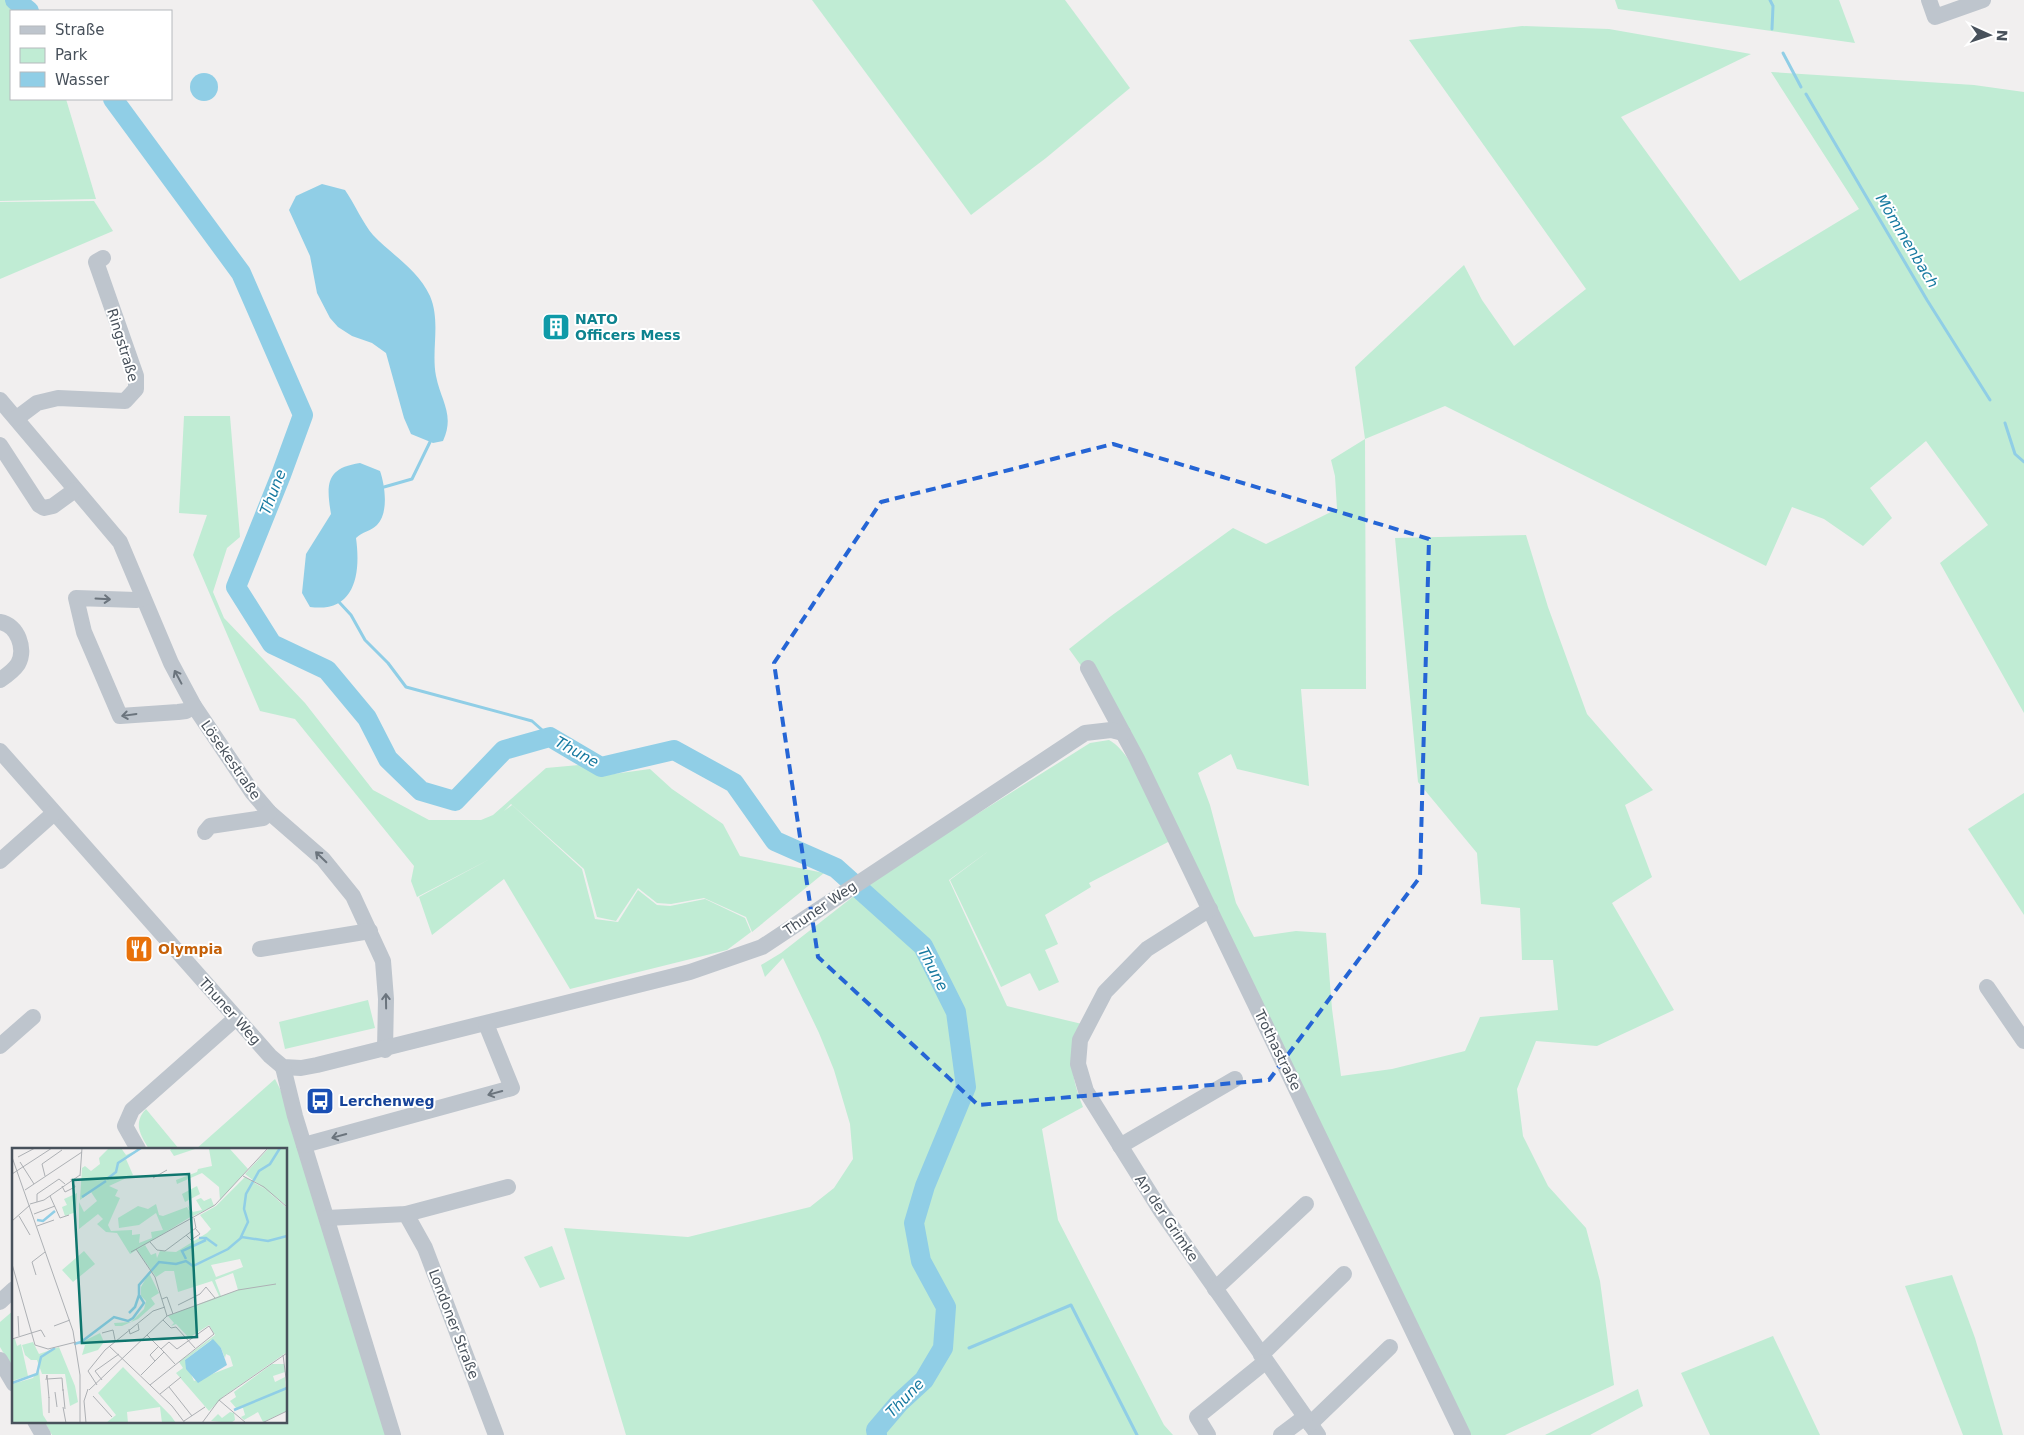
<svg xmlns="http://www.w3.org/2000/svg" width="2024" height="1435" font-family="'DejaVu Sans',sans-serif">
  <rect width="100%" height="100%" fill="#f1efef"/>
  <g fill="#c0ecd4">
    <path d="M 0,0 L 8,0 L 17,11 L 11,11 L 11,99 L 66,99 L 96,199 L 0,201 Z"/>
    <path d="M 812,0 L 1065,0 L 1130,88 L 1046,158 L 971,215 Z"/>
    <path d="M 1615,0 L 1839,0 L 1855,43 L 1618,9 Z"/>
    <path d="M 1522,26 L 1609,29 L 1751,54 L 1621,117 L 1740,281 L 1859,209 L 1771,72 L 1974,85 L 2024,92 L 2024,713 L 1940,563 L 1988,525 L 1926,441 L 1870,488 L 1892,518 L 1863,546 L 1824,519 L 1792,507 L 1766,566 L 1445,406 L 1365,439 L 1366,689 L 1301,689 L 1309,786 L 1237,769 L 1231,754 L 1198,773 L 1210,805 L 1236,903 L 1254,937 L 1296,931 L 1326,933 L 1332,1009 L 1341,1076 L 1392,1069 L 1465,1051 L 1480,1017 L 1558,1010 L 1553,960 L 1522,960 L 1520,908 L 1481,904 L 1477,853 L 1418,782 L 1395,538 L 1526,535 L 1548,607 L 1587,714 L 1653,790 L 1625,805 L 1652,877 L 1612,903 L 1674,1010 L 1597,1046 L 1536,1041 L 1517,1089 L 1523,1136 L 1548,1186 L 1586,1228 L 1600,1281 L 1614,1385 L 1505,1435 L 1469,1435 L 1135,740 L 1069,649 L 1111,616 L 1233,528 L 1266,544 L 1337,509 L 1335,476 L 1331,460 L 1365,439 L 1355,367 L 1464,265 L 1482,300 L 1514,346 L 1586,289 L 1409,40 Z"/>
    <path d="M 94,201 L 113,231 L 0,279 L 0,202 Z"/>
    <path d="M 184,416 L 230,416 L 240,537 L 227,548 L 213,592 L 224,618 L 305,703 L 373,790 L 429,820 L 481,820 L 493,815 L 546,768 L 579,765 L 606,775 L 650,769 L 672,789 L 723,824 L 740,856 L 824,873 L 752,932 L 746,917 L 704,898 L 671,904 L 657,903 L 638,888 L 616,921 L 597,917 L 584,869 L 511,804 L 504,811 L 512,805 L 582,869 L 595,919 L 618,922 L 638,890 L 657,905 L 670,906 L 705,899 L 745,918 L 751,932 L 727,950 L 570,989 L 504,879 L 432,935 L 419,897 L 490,859 L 417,897 L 411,881 L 414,866 L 295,719 L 260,711 L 193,555 L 207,515 L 179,513 Z"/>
    <path d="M 1109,740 C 1133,752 1158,816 1170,841 L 1089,883 L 1091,887 L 1045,915 L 1058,944 L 1045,950 L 1059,982 L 1039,991 L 1030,973 L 1001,987 L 950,880 L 990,850 L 949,880 L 1007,1006 L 1082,1024 C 1072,1062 1068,1069 1083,1107 L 1042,1129 L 1058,1220 L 1164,1425 L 1173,1435 L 626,1435 L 564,1228 L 688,1237 L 810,1207 L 834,1188 L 853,1159 L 850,1124 L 834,1070 L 819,1033 L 783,958 L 765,977 L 761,965 L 781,953 L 882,874 L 1090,743 Z"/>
    <path d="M 2024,793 L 2024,915 L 1968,829 Z"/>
    <path d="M 368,1000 L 375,1028 L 285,1049 L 279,1022 Z"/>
    <path d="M 275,1079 L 298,1125 L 391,1435 L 52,1435 L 44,1421 L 286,1421 L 286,1149 L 196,1149 Z"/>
    <path d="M 146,1109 L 179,1149 L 149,1149 C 140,1134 133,1123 146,1109 Z"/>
    <path d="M 552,1246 L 565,1279 L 540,1288 L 524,1257 Z"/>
    <path d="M 1952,1275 L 1975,1338 L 2003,1435 L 1963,1435 L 1905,1286 Z"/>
    <path d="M 14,1310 L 14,1371 L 0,1347 L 0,1322 Z"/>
    <path d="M 1773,1336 L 1820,1435 L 1710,1435 L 1681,1373 Z"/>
    <path d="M 1638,1389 L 1643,1406 L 1590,1435 L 1545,1435 Z"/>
  </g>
  <g fill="#90cee6">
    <circle cx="204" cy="87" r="14"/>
    <path d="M 322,184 L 345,190 C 354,203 364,225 373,235 C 392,255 418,270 430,296 C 441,322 431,350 436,376 C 441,401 455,415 443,441 L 433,443 L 411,434 L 404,418 L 386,353 L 372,343 L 352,336 L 338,327 L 330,318 L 317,293 L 310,256 L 289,210 L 296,196 Z"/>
    <path d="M 360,463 L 380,471 C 385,485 389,513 377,525 C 371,531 362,532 356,538 C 361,574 355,613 310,607 L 302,593 L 306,554 L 331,514 C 326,484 326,468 360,463 Z"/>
  </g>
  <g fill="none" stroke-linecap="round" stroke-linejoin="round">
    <g stroke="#90cee6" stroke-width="3">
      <path d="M 1770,0 L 1773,6 L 1772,29"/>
      <path d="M 1783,53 L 1801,87"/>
      <path d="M 1806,94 L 1927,300 L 1990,400"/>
      <path d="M 2005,423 L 2015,454 L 2024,462"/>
      <path d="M 384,487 L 412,479 L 430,442"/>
      <path d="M 339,602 L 351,615 L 365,640 L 388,663 L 406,687 L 532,721 L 550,737"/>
      <path d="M 969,1348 L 1071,1305 L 1137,1435"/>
    </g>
    <g stroke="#90cee6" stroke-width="20">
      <path d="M 15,0 L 29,11"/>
      <path d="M 113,99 L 241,273 L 303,415 L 281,475 L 236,587 L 272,644 L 327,670 L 367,718 L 388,759 L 421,791 L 455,801 L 504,750 L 550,737 L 601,767 L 674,750 L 734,783 L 775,841 L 836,868 L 923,946 L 956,1012 L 966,1087 L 925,1186 L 914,1223 L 921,1261 L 946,1307 L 943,1348 L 924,1380 L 899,1403 L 876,1430 L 877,1435"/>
    </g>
    <g stroke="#bec5cd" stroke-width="16">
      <path d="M 1929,0 L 1935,17 L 1983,0"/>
      <path d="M 0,400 L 120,542 L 171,663 L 194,706 L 252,792 L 269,812 L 323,859 L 353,896 L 383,961 L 386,999 L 385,1050"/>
      <path d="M 17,418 L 37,403 L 58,398 L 125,401 L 136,389 L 136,376 L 96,262 L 103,258"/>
      <path d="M 0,445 L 39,505 L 44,508 L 53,506 L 75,490"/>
      <path d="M 143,598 L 136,600 L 76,598 L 84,632 L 120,716 L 178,712 L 186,711 L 194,706"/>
      <path d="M 0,622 C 18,625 26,649 18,664 C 14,670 6,676 0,680"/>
      <path d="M 1088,668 L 1137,759 L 1463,1435"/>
      <path d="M 0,751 L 270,1056 L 283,1067 L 301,1068 L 317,1065 L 690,972 L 762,947 L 1085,733 L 1111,730 L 1123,733"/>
      <path d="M 205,832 L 210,826 L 263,818 L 269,812"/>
      <path d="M 0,861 L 54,813"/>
      <path d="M 1210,909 L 1147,949 L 1105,992 L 1080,1040 L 1078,1064 L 1086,1091 L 1161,1211 L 1318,1435"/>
      <path d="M 260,949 L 370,931"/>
      <path d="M 1987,987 L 2024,1041"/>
      <path d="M 0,1046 L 33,1017"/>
      <path d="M 283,1067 L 295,1116 L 393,1435"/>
      <path d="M 304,1145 L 512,1088 L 486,1024"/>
      <path d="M 1120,1146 L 1235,1079"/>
      <path d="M 138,1149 L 125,1126 L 132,1110 L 236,1018"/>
      <path d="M 406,1214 L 425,1248 L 496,1435"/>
      <path d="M 327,1218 L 406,1214 L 508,1187"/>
      <path d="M 1215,1289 L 1306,1204"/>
      <path d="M 0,1302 L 14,1289"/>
      <path d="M 1261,1355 L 1344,1274"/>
      <path d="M 0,1360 L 14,1384"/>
      <path d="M 35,1421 L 43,1435"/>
      <path d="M 1310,1424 L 1390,1347"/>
      <path d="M 1208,1435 L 1197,1417 L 1265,1362"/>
      <path d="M 1281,1435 L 1305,1417"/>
    </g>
  </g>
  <defs><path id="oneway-shaft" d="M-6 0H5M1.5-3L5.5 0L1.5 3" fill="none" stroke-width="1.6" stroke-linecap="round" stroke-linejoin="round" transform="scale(1.25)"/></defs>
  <g stroke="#6b747d">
    <use href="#oneway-shaft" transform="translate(103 599) rotate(3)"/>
    <use href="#oneway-shaft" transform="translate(178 677) rotate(-118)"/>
    <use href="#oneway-shaft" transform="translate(129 715) rotate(172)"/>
    <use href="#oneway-shaft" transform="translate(321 857) rotate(-136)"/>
    <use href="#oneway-shaft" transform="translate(386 1001) rotate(-91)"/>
    <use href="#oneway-shaft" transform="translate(495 1093) rotate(165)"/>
    <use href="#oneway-shaft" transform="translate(339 1136) rotate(165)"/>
  </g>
  <path fill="none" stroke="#2565d5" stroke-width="4" stroke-dasharray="10 6" stroke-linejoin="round" d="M 1113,444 L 1429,539 L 1420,877 L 1269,1080 L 978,1105 L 818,957 L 774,663 L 881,502 Z"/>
  <defs>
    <symbol id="building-square" viewBox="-11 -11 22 22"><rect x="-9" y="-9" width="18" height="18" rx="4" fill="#0f9aa8" stroke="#fff"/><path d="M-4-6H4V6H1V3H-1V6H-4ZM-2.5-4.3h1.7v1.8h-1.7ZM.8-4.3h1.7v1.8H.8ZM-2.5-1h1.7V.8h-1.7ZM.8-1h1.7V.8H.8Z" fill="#fff"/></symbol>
    <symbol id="restaurant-square" viewBox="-11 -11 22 22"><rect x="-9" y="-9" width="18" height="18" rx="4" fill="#e8710a" stroke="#fff"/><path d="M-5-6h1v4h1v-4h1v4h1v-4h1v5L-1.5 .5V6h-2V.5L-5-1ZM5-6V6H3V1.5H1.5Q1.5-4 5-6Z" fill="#fff"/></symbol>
    <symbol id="bus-square" viewBox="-11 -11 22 22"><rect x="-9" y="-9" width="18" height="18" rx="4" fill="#1a4fb4" stroke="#fff"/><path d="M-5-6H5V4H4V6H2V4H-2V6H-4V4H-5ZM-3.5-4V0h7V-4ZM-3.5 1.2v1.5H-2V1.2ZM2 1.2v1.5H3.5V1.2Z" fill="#fff"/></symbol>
  </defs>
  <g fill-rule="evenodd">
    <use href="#building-square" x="540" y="311" width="32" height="32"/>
    <use href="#restaurant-square" x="123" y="933" width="32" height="32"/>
    <use href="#bus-square" x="304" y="1085" width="32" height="32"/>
  </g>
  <g text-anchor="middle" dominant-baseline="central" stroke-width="4" stroke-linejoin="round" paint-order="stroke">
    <g font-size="14" font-weight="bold" fill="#0d838f" stroke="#fff" text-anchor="start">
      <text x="575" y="319">NATO<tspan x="575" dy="16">Officers Mess</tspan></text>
    </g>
    <g font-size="14" fill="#48515b" stroke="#fff">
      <text transform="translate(123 345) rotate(73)">Ringstraße</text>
      <text transform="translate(231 760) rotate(55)">Lösekestraße</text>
      <text transform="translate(820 908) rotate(-34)">Thuner Weg</text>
      <text transform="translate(230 1011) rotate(48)">Thuner Weg</text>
      <text transform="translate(1278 1050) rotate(64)">Trothastraße</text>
      <text transform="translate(1167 1218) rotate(56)">An der Grimke</text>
      <text transform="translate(454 1324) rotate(69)">Londoner Straße</text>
    </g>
    <g font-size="14" font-weight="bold" fill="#c56008" stroke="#fff" text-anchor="start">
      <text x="158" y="949">Olympia</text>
    </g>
    <g font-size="14" font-weight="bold" fill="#164399" stroke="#fff" text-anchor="start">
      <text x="339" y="1101">Lerchenweg</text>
    </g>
    <g font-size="15" font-style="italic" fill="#1679a0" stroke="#fff">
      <text transform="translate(1907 241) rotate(59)">Mömmenbach</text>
      <text transform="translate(273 492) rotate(-69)">Thune</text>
      <text transform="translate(577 752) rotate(29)">Thune</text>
      <text transform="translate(933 969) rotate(62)">Thune</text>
      <text transform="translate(905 1398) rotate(-46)">Thune</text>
    </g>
  </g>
  <g transform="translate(12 1148)">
    <rect width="275" height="275" fill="#f1efef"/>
    <path d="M 97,0 L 109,0 L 114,7 L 130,0 L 114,11 L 121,27 L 97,38 L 106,42 L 103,48 L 108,50 L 96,77 L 99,83 L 120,82 L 120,87 L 128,86 L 127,95 L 140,90 L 139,84 L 151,82 L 144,65 L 127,77 L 107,80 L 106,70 L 126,58 L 136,61 L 144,56 L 147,67 L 151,68 L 175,59 L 180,68 L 118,106 L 105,85 L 94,84 L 85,76 L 91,71 L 86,66 L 67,81 L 67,54 L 72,64 L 85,53 L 79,44 L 68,52 L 70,20 L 73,18 L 79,23 L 88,16 L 87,10 ZM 161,0 L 217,0 L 236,21 L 208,52 L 207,39 L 190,25 L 165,36 L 164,32 L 185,24 L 186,21 L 200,18 L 197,1 L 183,1 L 162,8 L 158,2 ZM 257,0 L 275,0 L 275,58 L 233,26 ZM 233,29 L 253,41 L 275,60 L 275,112 L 268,111 L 275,112 L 275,204 L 212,248 L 197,263 L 164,225 L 171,220 L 167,214 L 203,187 L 197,177 L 177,190 L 164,176 L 159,178 L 162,175 L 156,168 L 207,148 L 200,133 L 166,144 L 162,123 L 153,123 L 144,129 L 125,102 L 133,97 L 139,107 L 144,105 L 145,110 L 148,103 L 164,104 L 195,85 L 199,81 L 188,67 L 204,58 ZM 228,111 L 231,119 L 204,129 L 199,117 ZM 221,125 L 226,142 L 209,148 L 203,132 ZM 199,192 L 209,200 L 213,210 L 214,206 L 218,208 L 221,218 L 182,233 L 173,212 ZM 185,38 L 188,46 L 173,54 L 170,46 ZM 65,45 L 64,64 L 53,68 L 50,59 L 55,57 L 52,51 ZM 189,50 L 192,53 L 199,50 L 202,58 L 181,68 L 175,57 L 181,64 L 190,62 L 184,52 ZM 72,103 L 83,116 L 61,134 L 50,122 ZM 137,125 L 147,145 L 139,150 L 143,156 L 126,171 L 110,178 L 103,178 L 102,175 L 119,174 L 132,161 L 134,153 L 129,148 L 129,139 ZM 88,185 L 92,194 L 86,202 L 70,207 L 73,197 L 66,196 ZM 0,191 L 3,191 L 5,198 L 9,196 L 16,228 L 0,233 ZM 21,194 L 27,206 L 47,199 L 63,238 L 66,254 L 58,258 L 53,226 L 30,226 L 25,212 L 19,212 L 13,207 L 10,197 ZM 260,216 L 272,216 L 273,224 L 261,228 L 263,234 L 273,229 L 275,263 L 251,274 L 246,264 L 232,272 L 229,269 L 233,267 L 231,260 L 224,260 L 218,253 L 224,249 L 222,244 ZM 111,219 L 159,268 L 164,275 L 150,275 L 148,259 L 115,264 L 116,275 L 94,275 L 104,267 L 86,245 ZM 27,221 L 31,267 L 36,275 L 0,275 L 0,236 L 21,230 ZM 218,264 L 222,265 L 223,272 L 219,275 L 199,273 L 206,266 L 210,270 Z" fill="#c0ecd4" fill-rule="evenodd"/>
    <path d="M 201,191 L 209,200 L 215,217 L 186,235 L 174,221 L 173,212 Z" fill="#90cee6"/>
    <path fill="none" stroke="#90cee6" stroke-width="2.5" d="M 95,31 L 104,24 L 106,15 L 129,0M 70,49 L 94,33M 25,72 L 31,73 L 43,63M 187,90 L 194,90 L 205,98M 228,91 L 236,74 L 232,61 L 234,46 L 247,23 L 258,16 L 268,0M 174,111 L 170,103 L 194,92M 117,165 L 123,159 L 127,147M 62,196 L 69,194 L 102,169 L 116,173 L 121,170 L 132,155 L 127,147 L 127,137 L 147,114 L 164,116 L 174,113 L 181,118 L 216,101 L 230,89 L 256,93 L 275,88M 0,235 L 25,226 L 29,209 L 43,200M 222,262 L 275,240"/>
    <path fill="none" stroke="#adb0b4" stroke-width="1" d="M 0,9 L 61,183 L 68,227 L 68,275M 6,9 L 23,0M 8,14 L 22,36M 0,26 L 40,0M 33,28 L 30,16 L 50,2M 68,28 L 70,0M 231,28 L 252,39 L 275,59M 141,30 L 155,22M 50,38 L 53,44 L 63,39 L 59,31M 13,42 L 70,4M 38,48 L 48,70 L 57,67M 25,54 L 25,46 L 47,31 L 53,36M 18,56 L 32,52 L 68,27M 22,66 L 43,58M 7,68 L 18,87M 0,73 L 18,57M 25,78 L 42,72M 174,87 L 179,92 L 188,86 L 183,80M 138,94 L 145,102 L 153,103 L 184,80 L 182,70M 124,101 L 143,129 L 155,168M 119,104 L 203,57 L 256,0M 0,116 L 23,197 L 36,201 L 64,194M 24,127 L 20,114 L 33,104M 0,149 L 0,165M 150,151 L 155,149 L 161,166M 166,157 L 188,146 L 194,139 L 203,150M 6,168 L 7,188M 155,168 L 226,142 L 264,136M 151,172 L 159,180 L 164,179 L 183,200M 42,178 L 58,172M 117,181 L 118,186 L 127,182 L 126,176M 90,185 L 101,182 L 103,192M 0,191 L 29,182 L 33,189M 97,198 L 160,258 L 173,275M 152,204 L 163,216M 271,207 L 275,238M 143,213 L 138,207 L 146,199M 129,227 L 152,204 L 135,187M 35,231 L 50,230 L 51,243M 34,232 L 35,227 L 37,250M 90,232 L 83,223 L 107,206M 85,237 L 76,223 L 93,202 L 141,163 L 153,159M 138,237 L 202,186 L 197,178 L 165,201 L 157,194 L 149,201M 157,239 L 180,268M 51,241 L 53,261M 77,242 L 155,168M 43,244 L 45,259M 148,246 L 169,229M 81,248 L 100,269M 37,249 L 37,265M 207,252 L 234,275M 51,259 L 54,275M 172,273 L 193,259M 74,275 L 72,253 L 76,241M 190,275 L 207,252 L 275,205M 250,275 L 275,263"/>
    <path fill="#0f766e" fill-opacity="0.15" stroke="#0f766e" stroke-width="2.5" d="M 177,26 L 185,189 L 70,195 L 61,32 Z"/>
    <rect width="275" height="275" fill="none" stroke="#48515b" stroke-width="2.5"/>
  </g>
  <rect x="10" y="10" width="162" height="90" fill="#ffffff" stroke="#b6b9bd"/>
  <rect x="20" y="26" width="25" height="8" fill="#bec5cd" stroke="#b6b9bd"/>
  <text x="55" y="35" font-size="15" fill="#48515b">Straße</text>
  <rect x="20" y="48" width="25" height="15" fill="#c0ecd4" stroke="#b6b9bd"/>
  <text x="55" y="60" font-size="15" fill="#48515b">Park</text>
  <rect x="20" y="72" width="25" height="15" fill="#90cee6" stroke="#b6b9bd"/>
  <text x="55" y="85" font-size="15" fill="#48515b">Wasser</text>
  <g transform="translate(1989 35) rotate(93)" stroke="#ffffff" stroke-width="4" paint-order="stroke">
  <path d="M0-4L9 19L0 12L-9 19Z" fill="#48515b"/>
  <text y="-8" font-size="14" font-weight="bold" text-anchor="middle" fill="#48515b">N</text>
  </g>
</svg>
